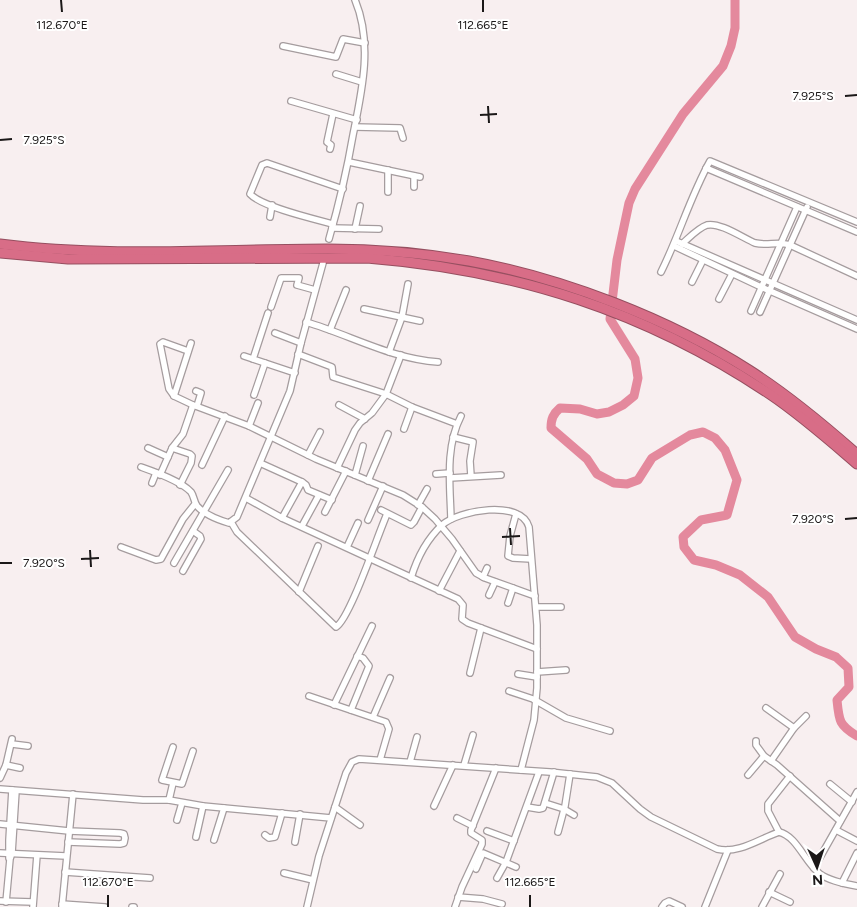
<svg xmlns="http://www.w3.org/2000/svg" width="857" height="907" font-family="Figtree,sans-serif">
  <rect width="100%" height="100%" fill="#f8eff0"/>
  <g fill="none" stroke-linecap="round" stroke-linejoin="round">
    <path stroke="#e4899d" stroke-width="9" d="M 735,0 L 735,28 L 731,46 L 723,66 L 683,114 L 635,189 L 629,203 L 617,260 L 610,319 L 635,359 L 638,378 L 634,396 L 623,405 L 609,412 L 597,414 L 580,409 L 560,408 C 553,414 551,419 551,428 L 587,459 L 597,474 L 614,483 L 627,484 L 638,480 L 652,458 L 690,435 L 703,432 L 715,438 L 725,450 L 737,480 L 727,515 L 701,520 L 683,537 L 684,547 L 694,560 L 716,565 L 740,575 L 768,597 L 795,637 L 816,649 L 836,657 L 848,668 L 849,687 L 837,700 C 839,721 839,725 857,736"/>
    <defs>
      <g id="minor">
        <path d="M 283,46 L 336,57 L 343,39 L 365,43"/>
        <path d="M 336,74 L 362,82"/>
        <path d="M 291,101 L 357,120"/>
        <path d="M 355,127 L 400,128 L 403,138"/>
        <path d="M 330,149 L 331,145 L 327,142 L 333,114"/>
        <path d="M 349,162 L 420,177"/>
        <path d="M 706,168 L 857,232"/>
        <path d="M 388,170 L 388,192"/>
        <path d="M 414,187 L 414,176"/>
        <path d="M 270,217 L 272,205"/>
        <path d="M 333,224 C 314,219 262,207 250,194 L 262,165 L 267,163 L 343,189"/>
        <path d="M 332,228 L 379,229"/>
        <path d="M 355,229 L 360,206"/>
        <path d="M 329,239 C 339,204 347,170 353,135 C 362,91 373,43 355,0"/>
        <path d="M 676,241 L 857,320"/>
        <path d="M 682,244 C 690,237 698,228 707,225 C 720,222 743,238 755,243 C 767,246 778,241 790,245 L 857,276"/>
        <path d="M 674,246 L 761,287 L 857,329"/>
        <path d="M 661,272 C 679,236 690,197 710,161 L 857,222"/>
        <path d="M 692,282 L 703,260"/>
        <path d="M 719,299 L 732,274"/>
        <path d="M 271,307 L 281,278 L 299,278 L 297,285 L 315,290"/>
        <path d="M 364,309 L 420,321"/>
        <path d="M 751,311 L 797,207"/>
        <path d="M 760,312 L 807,207"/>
        <path d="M 268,313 L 253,359 L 295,373"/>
        <path d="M 306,322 C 350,335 392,359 438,362"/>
        <path d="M 330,330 L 346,290"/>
        <path d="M 275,333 L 301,343"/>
        <path d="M 188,351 L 163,342 L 160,344 L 169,389 L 174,396 L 193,405 L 249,426 L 316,459 L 403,495 L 422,507 L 435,519 L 452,539 L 476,573 L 485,578 L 535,596"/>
        <path d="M 389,352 L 402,317 L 408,284"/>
        <path d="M 298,354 L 332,367 L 333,377 L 386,394 L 412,407 L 457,424"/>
        <path d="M 244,356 L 253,359"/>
        <path d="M 196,391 L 201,393 L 197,406"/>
        <path d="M 254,395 L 265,363"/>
        <path d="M 174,396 L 191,343"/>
        <path d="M 339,405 L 365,419"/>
        <path d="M 249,426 L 258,403"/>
        <path d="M 404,429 L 412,407"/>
        <path d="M 453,437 L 473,442 L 470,461 L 471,476"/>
        <path d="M 148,448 L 168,457"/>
        <path d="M 172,448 L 190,454 L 192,456 L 191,463 L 180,485"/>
        <path d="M 308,455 L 320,432"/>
        <path d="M 260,463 L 302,482 L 306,485 L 308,490 L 332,500"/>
        <path d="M 202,465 L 225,416"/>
        <path d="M 141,467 C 155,472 181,481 191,492 C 194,496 194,502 197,506 C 204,514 219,520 229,523 L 237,517 L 290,391 L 301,343 L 323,263"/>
        <path d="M 337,468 L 355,430 L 360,423 L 372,413 L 386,394 L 401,355"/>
        <path d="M 436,474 L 450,473"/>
        <path d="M 160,475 L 172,448 L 183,434 L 193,405"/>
        <path d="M 355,475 L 363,446"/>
        <path d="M 450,478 L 501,475"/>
        <path d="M 368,481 L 388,434"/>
        <path d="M 152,483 L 156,473"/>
        <path d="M 246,498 L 282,518 L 458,599 L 463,605 L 462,619 L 468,623 L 537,649"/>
        <path d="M 418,505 L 427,489"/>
        <path d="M 381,510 L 411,525 L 414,522 L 422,507"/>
        <path d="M 325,512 L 346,471"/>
        <path d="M 516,514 L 510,536 L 508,556 L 513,558 L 531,559"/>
        <path d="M 282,518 L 302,482"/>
        <path d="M 451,519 C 450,484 445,447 461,416"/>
        <path d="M 368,520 L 383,486"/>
        <path d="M 231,522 L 237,532 L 336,627 C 350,619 378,534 387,514"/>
        <path d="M 302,526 L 319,495"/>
        <path d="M 121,547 L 156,560 L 161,559 L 183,519 L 195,504"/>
        <path d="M 347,547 L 358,523"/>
        <path d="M 174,563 L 228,470"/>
        <path d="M 183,571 L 201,539 L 200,536 L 193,531"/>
        <path d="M 483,577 L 487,568"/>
        <path d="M 411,578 C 417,558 426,540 442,525 C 459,510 521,499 529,527 L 537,625 L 537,688 L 534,720 L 521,770"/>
        <path d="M 439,591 L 460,551"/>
        <path d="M 299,592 L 318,546"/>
        <path d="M 489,595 L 495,582"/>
        <path d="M 508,603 L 513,588"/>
        <path d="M 536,607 L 561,607"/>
        <path d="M 537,672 L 566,670"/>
        <path d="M 470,673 L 481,628"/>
        <path d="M 518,674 L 537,677"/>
        <path d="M 509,691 L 533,699 L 566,718 L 610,731"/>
        <path d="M 309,696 L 386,722 L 389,729 L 380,760"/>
        <path d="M 334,705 L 372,626"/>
        <path d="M 766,708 L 794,728"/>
        <path d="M 351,710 L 369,666 L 363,658 L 357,656"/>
        <path d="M 373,717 L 390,678"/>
        <path d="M 756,741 L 756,745 L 764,756 L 777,765 L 840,821"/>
        <path d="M 12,744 L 28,746"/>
        <path d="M 173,747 L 162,780 L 182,784 L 193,751"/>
        <path d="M 771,761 L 794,728 L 806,716"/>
        <path d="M 410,762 L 417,737"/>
        <path d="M 6,765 L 20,768"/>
        <path d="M 464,765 L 473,735"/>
        <path d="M 748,775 L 764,756"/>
        <path d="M 0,778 L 6,765 L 12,739"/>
        <path d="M 830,784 L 852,802"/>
        <path d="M 0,789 L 143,800 L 169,800 L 203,806 L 331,818"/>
        <path d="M 169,800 L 173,783"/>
        <path d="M 545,803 L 564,809 L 574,815"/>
        <path d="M 434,806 L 453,765"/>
        <path d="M 335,807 L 360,825"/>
        <path d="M 527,807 L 539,809 L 543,808 L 554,772"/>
        <path d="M 457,818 L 473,826"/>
        <path d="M 177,820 L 182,803"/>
        <path d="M 0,824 L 69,831 L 120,833 L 124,834 L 125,838 L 124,843 L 120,844 L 68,842"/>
        <path d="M 836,830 L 857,841"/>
        <path d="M 487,831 L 514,841"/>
        <path d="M 558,832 L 565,806 L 570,774"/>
        <path d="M 779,832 L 768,811 L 768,804 L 790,776"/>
        <path d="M 265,835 L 269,838 L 275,837 L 282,813"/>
        <path d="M 196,837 L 203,806"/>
        <path d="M 214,840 L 224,808"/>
        <path d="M 295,842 L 300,814"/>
        <path d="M 0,853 L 66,856"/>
        <path d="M 9,858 L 9,840 L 12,790"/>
        <path d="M 814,868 L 857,792"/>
        <path d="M 476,869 L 483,853 L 516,867"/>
        <path d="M 65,872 L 150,878"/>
        <path d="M 284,873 L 313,880"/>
        <path d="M 497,878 L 506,862 L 539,772"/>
        <path d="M 842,883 L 857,853"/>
        <path d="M 769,892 L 790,902"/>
        <path d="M 458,897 L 483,899 L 502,904"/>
        <path d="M 0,901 L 33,902"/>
        <path d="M 6,902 L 10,859 L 12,853 L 16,791"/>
        <path d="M 62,904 L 105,907"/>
        <path d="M 33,907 L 37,855"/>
        <path d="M 62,907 L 73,794"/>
        <path d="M 132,907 L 134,907"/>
        <path d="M 307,907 L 319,856 L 346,773 L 352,762 L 359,759 L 550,772 L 597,777 L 612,783 L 640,809 L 651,817 L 717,849 C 739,854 759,839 779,832 C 797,836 805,863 820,874 C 830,881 845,884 857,886"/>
        <path d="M 455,907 L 462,887 L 482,844 L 482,840 L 471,833 L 471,830 L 496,768"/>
        <path d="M 662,907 L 665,903 L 669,901 L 682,907"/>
        <path d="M 705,907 L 728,850"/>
        <path d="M 762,907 L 780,874"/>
      </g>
      <g id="highway">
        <path d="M 0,244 C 109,258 219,249 328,249 C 375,249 423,253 469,261 C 563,278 669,319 749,370 C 787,394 823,424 857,454"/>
        <path d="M 0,253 L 68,259 L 367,258 C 517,270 646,311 771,395 C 802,416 829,440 857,464"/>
      </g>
    </defs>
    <use href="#minor" stroke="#a59c9e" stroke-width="8"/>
    <use href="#highway" stroke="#964f60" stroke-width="11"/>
    <use href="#minor" stroke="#fff" stroke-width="5.5"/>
    <use href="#highway" stroke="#d86d87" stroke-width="9"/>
  </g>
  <path fill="none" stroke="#1b1818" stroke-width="2" d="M 61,0 L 62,12M 483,0 L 483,12M 845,96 L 857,95M 488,106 L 489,123M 480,115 L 497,114M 0,140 L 12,139M 845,519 L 857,518M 510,528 L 511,545M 502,537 L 520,536M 90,550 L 91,567M 81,559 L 99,558M 0,563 L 12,563M 108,895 L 108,907M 530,895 L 530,907"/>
  <g font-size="12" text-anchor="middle" fill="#1b1818" stroke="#fff" stroke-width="4" stroke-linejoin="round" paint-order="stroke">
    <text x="62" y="29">112.670°E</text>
    <text x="483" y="29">112.665°E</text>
    <text x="813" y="100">7.925°S</text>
    <text x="44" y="144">7.925°S</text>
    <text x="813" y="523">7.920°S</text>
    <text x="44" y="567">7.920°S</text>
    <text x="108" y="886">112.670°E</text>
    <text x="530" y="886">112.665°E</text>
  </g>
  <g transform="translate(817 867) rotate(177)" stroke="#ffffff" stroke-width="4" paint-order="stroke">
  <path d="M0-4L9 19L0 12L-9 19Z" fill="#1b1818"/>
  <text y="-8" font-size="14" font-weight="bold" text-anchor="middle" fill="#1b1818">N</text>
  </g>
</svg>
